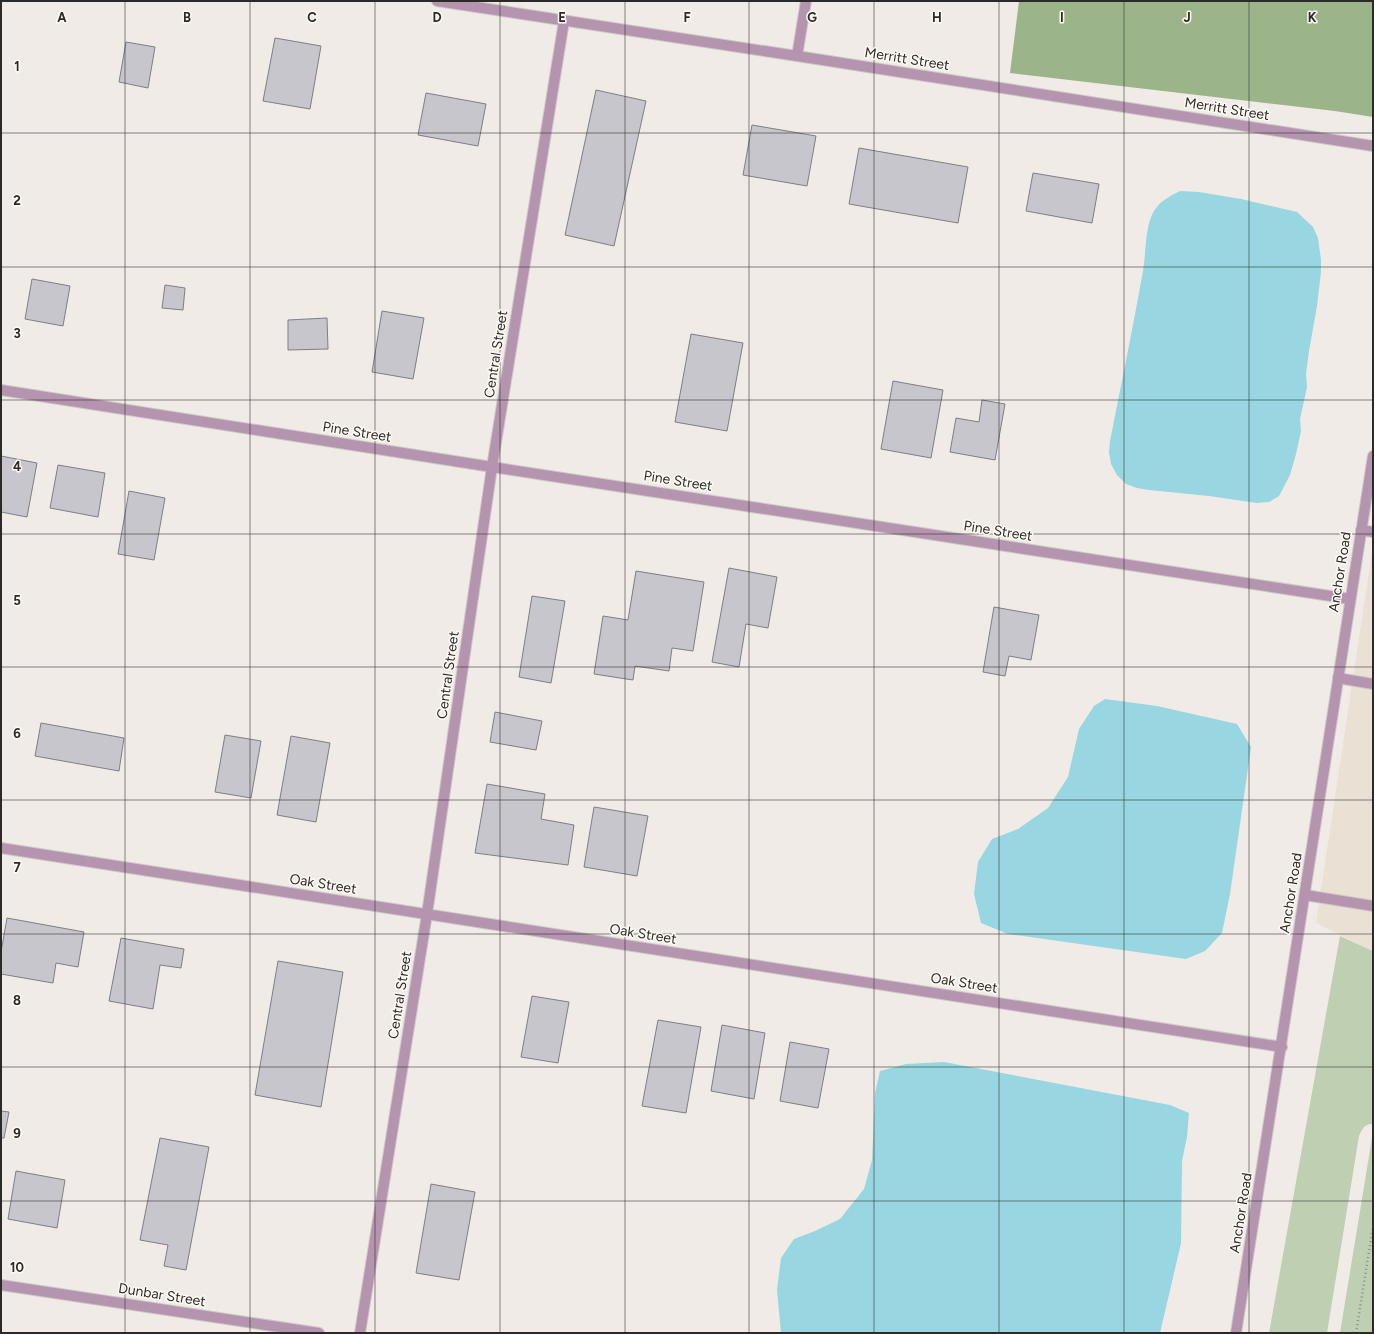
<svg xmlns="http://www.w3.org/2000/svg" width="1374" height="1334" font-family="Figtree,sans-serif">
  <rect width="100%" height="100%" fill="#f0ebe6"/>
  <path fill="#eae0d4" d="M 1373,546 L 1373,951 L 1316,923 Z"/>
  <g fill="#bed0b1">
    <path d="M 1340,936 L 1373,951 L 1373,1124 C 1365,1123 1362,1129 1359,1136 L 1327,1333 L 1269,1333 Z"/>
    <path d="M 1372,1138 L 1373,1139 L 1373,1333 L 1340,1333 Z"/>
  </g>
  <path fill="#9cb48a" d="M 1019,1 L 1373,1 L 1373,117 L 1335,111 L 1010,73 Z"/>
  <g fill="#98d6e1">
    <path d="M 1180,191 L 1199,192 L 1241,199 L 1297,212 L 1313,227 L 1318,238 L 1321,260 L 1321,272 L 1317,306 L 1309,351 L 1306,374 L 1307,387 L 1300,419 L 1301,431 L 1296,454 L 1290,475 L 1279,496 L 1269,502 L 1257,503 L 1209,496 L 1149,490 L 1137,488 L 1126,484 L 1117,475 L 1111,464 L 1109,452 L 1110,441 C 1121,384 1133,328 1143,271 C 1146,254 1145,225 1154,211 C 1160,201 1170,196 1180,191 Z"/>
    <path d="M 1105,699 L 1157,706 L 1237,724 L 1251,747 L 1230,894 L 1222,933 L 1205,951 L 1186,959 L 1008,934 L 981,923 L 974,894 L 978,862 L 992,839 L 1018,829 L 1048,808 L 1068,777 L 1079,729 L 1094,706 Z"/>
    <path d="M 944,1062 L 1170,1105 L 1189,1113 L 1187,1137 L 1182,1161 L 1181,1243 L 1160,1333 L 781,1333 L 777,1290 L 781,1258 L 794,1239 L 815,1231 L 840,1219 L 864,1189 L 872,1160 L 875,1093 L 880,1071 L 906,1064 Z"/>
  </g>
  <g fill="#c7c6cd" stroke="#7f7e84">
    <path d="M 275,38 L 321,46 L 310,109 L 263,101 Z"/>
    <path d="M 126,42 L 155,47 L 148,88 L 119,82 Z"/>
    <path d="M 596,90 L 646,101 L 614,246 L 565,235 Z"/>
    <path d="M 426,93 L 486,104 L 478,146 L 418,135 Z"/>
    <path d="M 752,125 L 816,136 L 807,186 L 743,175 Z"/>
    <path d="M 859,148 L 968,167 L 958,223 L 849,204 Z"/>
    <path d="M 1033,173 L 1099,184 L 1092,223 L 1026,211 Z"/>
    <path d="M 32,279 L 70,286 L 63,326 L 25,319 Z"/>
    <path d="M 165,285 L 185,288 L 183,310 L 162,308 Z"/>
    <path d="M 382,311 L 424,318 L 413,379 L 372,372 Z"/>
    <path d="M 327,318 L 328,349 L 288,350 L 288,320 Z"/>
    <path d="M 691,334 L 743,343 L 727,431 L 675,422 Z"/>
    <path d="M 893,381 L 943,390 L 931,458 L 881,449 Z"/>
    <path d="M 982,400 L 1005,404 L 995,460 L 950,452 L 956,418 L 979,422 Z"/>
    <path d="M 1,456 L 37,463 L 27,517 L 1,512 Z"/>
    <path d="M 58,465 L 105,473 L 98,517 L 50,508 Z"/>
    <path d="M 129,491 L 165,498 L 154,560 L 118,554 Z"/>
    <path d="M 729,568 L 777,577 L 768,628 L 746,624 L 739,667 L 712,662 Z"/>
    <path d="M 636,571 L 704,582 L 693,651 L 672,648 L 669,671 L 635,666 L 633,680 L 594,674 L 603,616 L 628,620 Z"/>
    <path d="M 532,596 L 565,601 L 551,683 L 519,677 Z"/>
    <path d="M 994,607 L 1039,615 L 1031,660 L 1009,656 L 1005,676 L 983,672 Z"/>
    <path d="M 495,712 L 542,721 L 536,750 L 490,742 Z"/>
    <path d="M 41,723 L 124,738 L 119,771 L 35,756 Z"/>
    <path d="M 225,735 L 261,741 L 251,798 L 215,792 Z"/>
    <path d="M 291,736 L 330,743 L 316,822 L 277,815 Z"/>
    <path d="M 487,784 L 545,794 L 541,819 L 574,825 L 568,865 L 475,853 Z"/>
    <path d="M 594,807 L 648,816 L 637,876 L 584,867 Z"/>
    <path d="M 7,918 L 84,932 L 78,967 L 56,963 L 53,983 L 1,974 L 1,952 Z"/>
    <path d="M 121,938 L 184,949 L 181,968 L 160,965 L 153,1009 L 109,1001 Z"/>
    <path d="M 278,961 L 343,972 L 321,1107 L 255,1095 Z"/>
    <path d="M 532,996 L 569,1002 L 558,1063 L 521,1057 Z"/>
    <path d="M 658,1020 L 701,1027 L 686,1113 L 642,1106 Z"/>
    <path d="M 722,1025 L 765,1033 L 754,1099 L 711,1091 Z"/>
    <path d="M 790,1042 L 829,1049 L 818,1108 L 780,1101 Z"/>
    <path d="M 1,1111 L 9,1112 L 4,1138 L 1,1138 Z"/>
    <path d="M 160,1138 L 209,1147 L 186,1270 L 164,1266 L 168,1245 L 140,1240 Z"/>
    <path d="M 16,1171 L 65,1180 L 57,1228 L 8,1219 Z"/>
    <path d="M 431,1184 L 475,1192 L 459,1280 L 416,1273 Z"/>
  </g>
  <g fill="none" stroke-linecap="round" stroke-linejoin="round">
    <defs>
      <g id="service">
        <path d="M 1361,530 L 1373,532"/>
        <path d="M 1338,678 L 1373,684"/>
        <path d="M 1305,895 L 1373,906"/>
      </g>
      <g id="minor">
        <path d="M 797,56 L 806,1"/>
        <path d="M 1,390 L 492,467 L 1350,599"/>
        <path d="M 1,848 L 1282,1047"/>
        <path d="M 1,1285 L 319,1333"/>
        <path d="M 360,1333 L 427,914 L 492,467 L 564,21"/>
      </g>
      <g id="tertiary">
        <path d="M 437,1 L 797,56 L 1373,146"/>
        <path d="M 1236,1333 L 1373,456"/>
      </g>
    </defs>
    <use href="#service" stroke="#cdc8c4" stroke-width="12"/>
    <use href="#minor" stroke="#cdc8c4" stroke-width="12"/>
    <use href="#tertiary" stroke="#cdc8c4" stroke-width="12"/>
    <path stroke="#908d89" stroke-width="2.5" stroke-dasharray="1 3" stroke-linecap="butt" d="M 1356,1333 L 1373,1227"/>
    <use href="#service" stroke="#b594b0" stroke-width="10"/>
    <use href="#minor" stroke="#b594b0" stroke-width="10"/>
    <use href="#tertiary" stroke="#b594b0" stroke-width="10"/>
  </g>
  <path fill="none" stroke="#2c2a28" stroke-width="1" stroke-opacity="0.55" d="M 125,1 L 125,1333M 250,1 L 250,1333M 375,1 L 375,1333M 500,1 L 500,1333M 625,1 L 625,1333M 749,1 L 749,1333M 874,1 L 874,1333M 999,1 L 999,1333M 1124,1 L 1124,1333M 1249,1 L 1249,1333M 1,133 L 1373,133M 1,267 L 1373,267M 1,400 L 1373,400M 1,534 L 1373,534M 1,667 L 1373,667M 1,800 L 1373,800M 1,934 L 1373,934M 1,1067 L 1373,1067M 1,1201 L 1373,1201"/>
  <g text-anchor="middle" dominant-baseline="central" stroke-width="3" stroke-linejoin="round" paint-order="stroke">
    <g font-size="14" fill="#2c2a28" stroke="#fef9f3">
      <text transform="translate(907 59) rotate(9)">Merritt Street</text>
      <text transform="translate(1227 109) rotate(9)">Merritt Street</text>
      <text transform="translate(496 354) rotate(-81)">Central Street</text>
      <text transform="translate(357 432) rotate(9)">Pine Street</text>
      <text transform="translate(678 481) rotate(9)">Pine Street</text>
      <text transform="translate(998 531) rotate(9)">Pine Street</text>
      <text transform="translate(1340 572) rotate(-81)">Anchor Road</text>
      <text transform="translate(448 675) rotate(-82)">Central Street</text>
      <text transform="translate(323 884) rotate(9)">Oak Street</text>
      <text transform="translate(1291 893) rotate(-81)">Anchor Road</text>
      <text transform="translate(643 934) rotate(9)">Oak Street</text>
      <text transform="translate(964 983) rotate(9)">Oak Street</text>
      <text transform="translate(400 995) rotate(-81)">Central Street</text>
      <text transform="translate(1241 1213) rotate(-81)">Anchor Road</text>
      <text transform="translate(162 1295) rotate(9)">Dunbar Street</text>
    </g>
  </g>
  <g font-size="13" text-anchor="middle" font-weight="bold" fill="#2c2a28" stroke="#fef9f3" stroke-width="3" stroke-linejoin="round" paint-order="stroke">
    <text x="62" y="22">A</text>
    <text x="187" y="22">B</text>
    <text x="312" y="22">C</text>
    <text x="437" y="22">D</text>
    <text x="562" y="22">E</text>
    <text x="687" y="22">F</text>
    <text x="812" y="22">G</text>
    <text x="937" y="22">H</text>
    <text x="1062" y="22">I</text>
    <text x="1187" y="22">J</text>
    <text x="1312" y="22">K</text>
    <text x="17" y="71">1</text>
    <text x="17" y="205">2</text>
    <text x="17" y="338">3</text>
    <text x="17" y="471">4</text>
    <text x="17" y="605">5</text>
    <text x="17" y="738">6</text>
    <text x="17" y="872">7</text>
    <text x="17" y="1005">8</text>
    <text x="17" y="1138">9</text>
    <text x="17" y="1272">10</text>
  </g>
  <rect width="1374" height="1334" fill="none" stroke="#2c2a28" stroke-width="4"/>
</svg>
